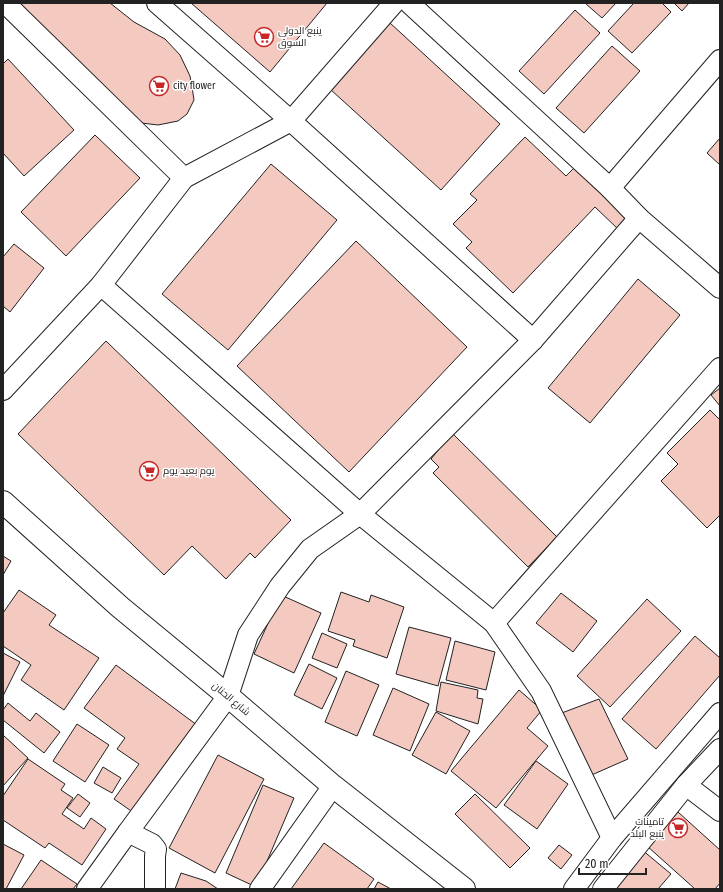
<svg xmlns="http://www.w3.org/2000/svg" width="723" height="892" font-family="'Fira Sans Condensed',Cairo,sans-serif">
  <rect width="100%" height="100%" fill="#fff"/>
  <g fill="#f3c9c0" stroke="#222">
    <path d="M 10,3 L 110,3 L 134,22 L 165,39 L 180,55 L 190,76 L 192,87 L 194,100 L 187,114 L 178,121 L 158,125 L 133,122 Z"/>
    <path d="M 191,3 L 327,3 L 270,72 Z"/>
    <path d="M 585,3 L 616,3 L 602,18 Z"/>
    <path d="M 634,3 L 662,3 L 671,12 L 632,53 L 608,31 Z"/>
    <path d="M 674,3 L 689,3 L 682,11 Z"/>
    <path d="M 575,10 L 600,33 L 544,94 L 519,71 Z"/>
    <path d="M 390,23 L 500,124 L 441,190 L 330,89 Z"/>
    <path d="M 612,46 L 640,71 L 584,133 L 556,108 Z"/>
    <path d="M 8,59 L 74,130 L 24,176 L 3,153 L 3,64 Z"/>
    <path d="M 95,135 L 140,178 L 66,256 L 21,212 Z"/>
    <path d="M 525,137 L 566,176 L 574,168 L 628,220 L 619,230 L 595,207 L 513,293 L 466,248 L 472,242 L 453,224 L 477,200 L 470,194 Z"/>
    <path d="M 720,138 L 720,165 L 707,153 Z"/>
    <path d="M 271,164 L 337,220 L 228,350 L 162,294 Z"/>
    <path d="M 356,241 L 467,347 L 349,472 L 237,366 Z"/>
    <path d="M 14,244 L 44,268 L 10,312 L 3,306 L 3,257 Z"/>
    <path d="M 638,279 L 680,315 L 590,423 L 548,388 Z"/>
    <path d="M 106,341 L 291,520 L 255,558 L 250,553 L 226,579 L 192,546 L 164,575 L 18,434 Z"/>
    <path d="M 720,388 L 720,406 L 711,395 Z"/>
    <path d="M 710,410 L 720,420 L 720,515 L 707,528 L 661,481 L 678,464 L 667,453 Z"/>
    <path d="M 452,433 L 557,537 L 528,567 L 433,473 L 439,467 L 431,459 Z"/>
    <path d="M 3,556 L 11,561 L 3,575 Z"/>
    <path d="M 19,590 L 56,615 L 49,625 L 99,658 L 64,710 L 21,680 L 31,665 L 3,646 L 3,613 Z"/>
    <path d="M 341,592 L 369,602 L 371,595 L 404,607 L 387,658 L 353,646 L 355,640 L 328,631 Z"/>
    <path d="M 561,593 L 597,621 L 573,652 L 536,623 Z"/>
    <path d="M 281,595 L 321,613 L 294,673 L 254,654 Z"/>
    <path d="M 647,599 L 681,631 L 610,707 L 577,676 Z"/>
    <path d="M 409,627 L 451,638 L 438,686 L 396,674 Z"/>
    <path d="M 322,633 L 347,644 L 337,668 L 312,658 Z"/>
    <path d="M 695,636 L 720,658 L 720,675 L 656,749 L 622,719 Z"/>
    <path d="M 455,641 L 495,652 L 486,690 L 446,680 Z"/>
    <path d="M 3,653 L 20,662 L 3,696 Z"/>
    <path d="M 309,664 L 337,678 L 322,709 L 294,695 Z"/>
    <path d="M 116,665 L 201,728 L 137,815 L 114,799 L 139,764 L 117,749 L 125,738 L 84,708 Z"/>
    <path d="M 346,671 L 379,685 L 357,736 L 325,722 Z"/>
    <path d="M 441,682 L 478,690 L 477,698 L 483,699 L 478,724 L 436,711 Z"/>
    <path d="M 393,688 L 429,704 L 410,751 L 373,735 Z"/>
    <path d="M 519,690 L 542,710 L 527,728 L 548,746 L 496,808 L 451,771 Z"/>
    <path d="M 599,699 L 628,759 L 587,777 L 559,714 Z"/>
    <path d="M 8,703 L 30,721 L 36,713 L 60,732 L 44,753 L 3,720 L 3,710 Z"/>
    <path d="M 436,712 L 470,731 L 446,774 L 412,755 Z"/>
    <path d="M 77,724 L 109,745 L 85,782 L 53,761 Z"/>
    <path d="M 3,735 L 28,758 L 3,786 Z"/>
    <path d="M 218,755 L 264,779 L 215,873 L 169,848 Z"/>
    <path d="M 28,759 L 65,784 L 61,790 L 73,798 L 62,814 L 84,829 L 91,818 L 106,829 L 82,865 L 49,843 L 45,848 L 3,820 L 3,796 Z"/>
    <path d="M 536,761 L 568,784 L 537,829 L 504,805 Z"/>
    <path d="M 103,767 L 121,778 L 112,793 L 94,783 Z"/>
    <path d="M 263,785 L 294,798 L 256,887 L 226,873 Z"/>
    <path d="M 78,794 L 90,803 L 80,817 L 67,808 Z"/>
    <path d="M 475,794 L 530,848 L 510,868 L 455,814 Z"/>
    <path d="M 678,812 L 720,850 L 720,883 L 715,889 L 695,889 L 647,846 Z"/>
    <path d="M 324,843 L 374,879 L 367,889 L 291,889 Z"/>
    <path d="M 3,844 L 24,855 L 6,889 L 3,889 Z"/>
    <path d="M 559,845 L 572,855 L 561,869 L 548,858 Z"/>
    <path d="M 641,849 L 671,874 L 658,889 L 608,889 Z"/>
    <path d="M 41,860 L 77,884 L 73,889 L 21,889 Z"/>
    <path d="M 181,873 L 206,881 L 218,889 L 175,889 Z"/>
    <path d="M 378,882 L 391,889 L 374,889 Z"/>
  </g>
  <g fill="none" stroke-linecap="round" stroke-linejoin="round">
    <defs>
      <g id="street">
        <path d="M 5,3 L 184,178"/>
        <path d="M 157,3 L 291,121 L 533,340"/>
        <path d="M 409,3 L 610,188 L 639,218 L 720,288"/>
        <path d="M 610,188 L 720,60"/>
        <path d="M 101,285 L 360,514 L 533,340 L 639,218"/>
        <path d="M 3,390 L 101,285 L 184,178 L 291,121 L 394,3"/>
        <path d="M 494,623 L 541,691 L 612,838"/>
        <path d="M 686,785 L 720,811"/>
        <path d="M 87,889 L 128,832"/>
        <path d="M 155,889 L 155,856 L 156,849 L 152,844 L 128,832 L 228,696 L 248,635 L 280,586 L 310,549 L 360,514 L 494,623 L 720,368"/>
        <path d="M 260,889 L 333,786"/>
        <path d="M 574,889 L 612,838 L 720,713"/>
        <path d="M 603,889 L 686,785 L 720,749"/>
      </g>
      <path id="secondary" d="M 3,502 L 120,607 L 228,696 L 333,786 L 464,889"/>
    </defs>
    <use href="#street" stroke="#222" stroke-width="22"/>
    <use href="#secondary" stroke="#222" stroke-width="24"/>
    <use href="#street" stroke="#fff" stroke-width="20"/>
    <use href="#secondary" stroke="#fff" stroke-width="22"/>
  </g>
  <defs>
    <symbol id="supermarket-ring" viewBox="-11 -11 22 22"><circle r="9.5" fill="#fff" stroke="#c62828" stroke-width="1.5"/><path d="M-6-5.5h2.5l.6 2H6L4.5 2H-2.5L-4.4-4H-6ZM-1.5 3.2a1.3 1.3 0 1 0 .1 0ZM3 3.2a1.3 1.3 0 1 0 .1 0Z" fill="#c62828"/></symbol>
  </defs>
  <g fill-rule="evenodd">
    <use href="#supermarket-ring" x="253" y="26" width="22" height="22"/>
    <use href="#supermarket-ring" x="148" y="75" width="22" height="22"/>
    <use href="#supermarket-ring" x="138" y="460" width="22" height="22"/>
    <use href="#supermarket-ring" x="667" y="817" width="22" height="22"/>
  </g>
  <g text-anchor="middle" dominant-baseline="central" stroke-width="3" stroke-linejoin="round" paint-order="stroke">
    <g font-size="10" fill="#222" stroke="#fff" text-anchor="start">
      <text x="278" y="31">ينبع الدولى<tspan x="278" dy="12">السوق</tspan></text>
      <text x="173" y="86">city flower</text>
      <text x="163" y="471">يوم بعيد يوم</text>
      <text x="664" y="822" text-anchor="end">تامينات<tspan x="664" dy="12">ينبع البلد</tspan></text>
    </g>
    <g font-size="10" fill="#222" stroke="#fff">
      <text transform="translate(231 699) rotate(40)">شارع الحنان</text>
    </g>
  </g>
  <rect width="723" height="892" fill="none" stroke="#222222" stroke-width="8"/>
  <path d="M579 868v6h67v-6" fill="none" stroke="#222222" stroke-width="2"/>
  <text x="585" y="868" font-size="12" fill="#222222" stroke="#ffffff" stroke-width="3" paint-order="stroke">20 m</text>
</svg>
